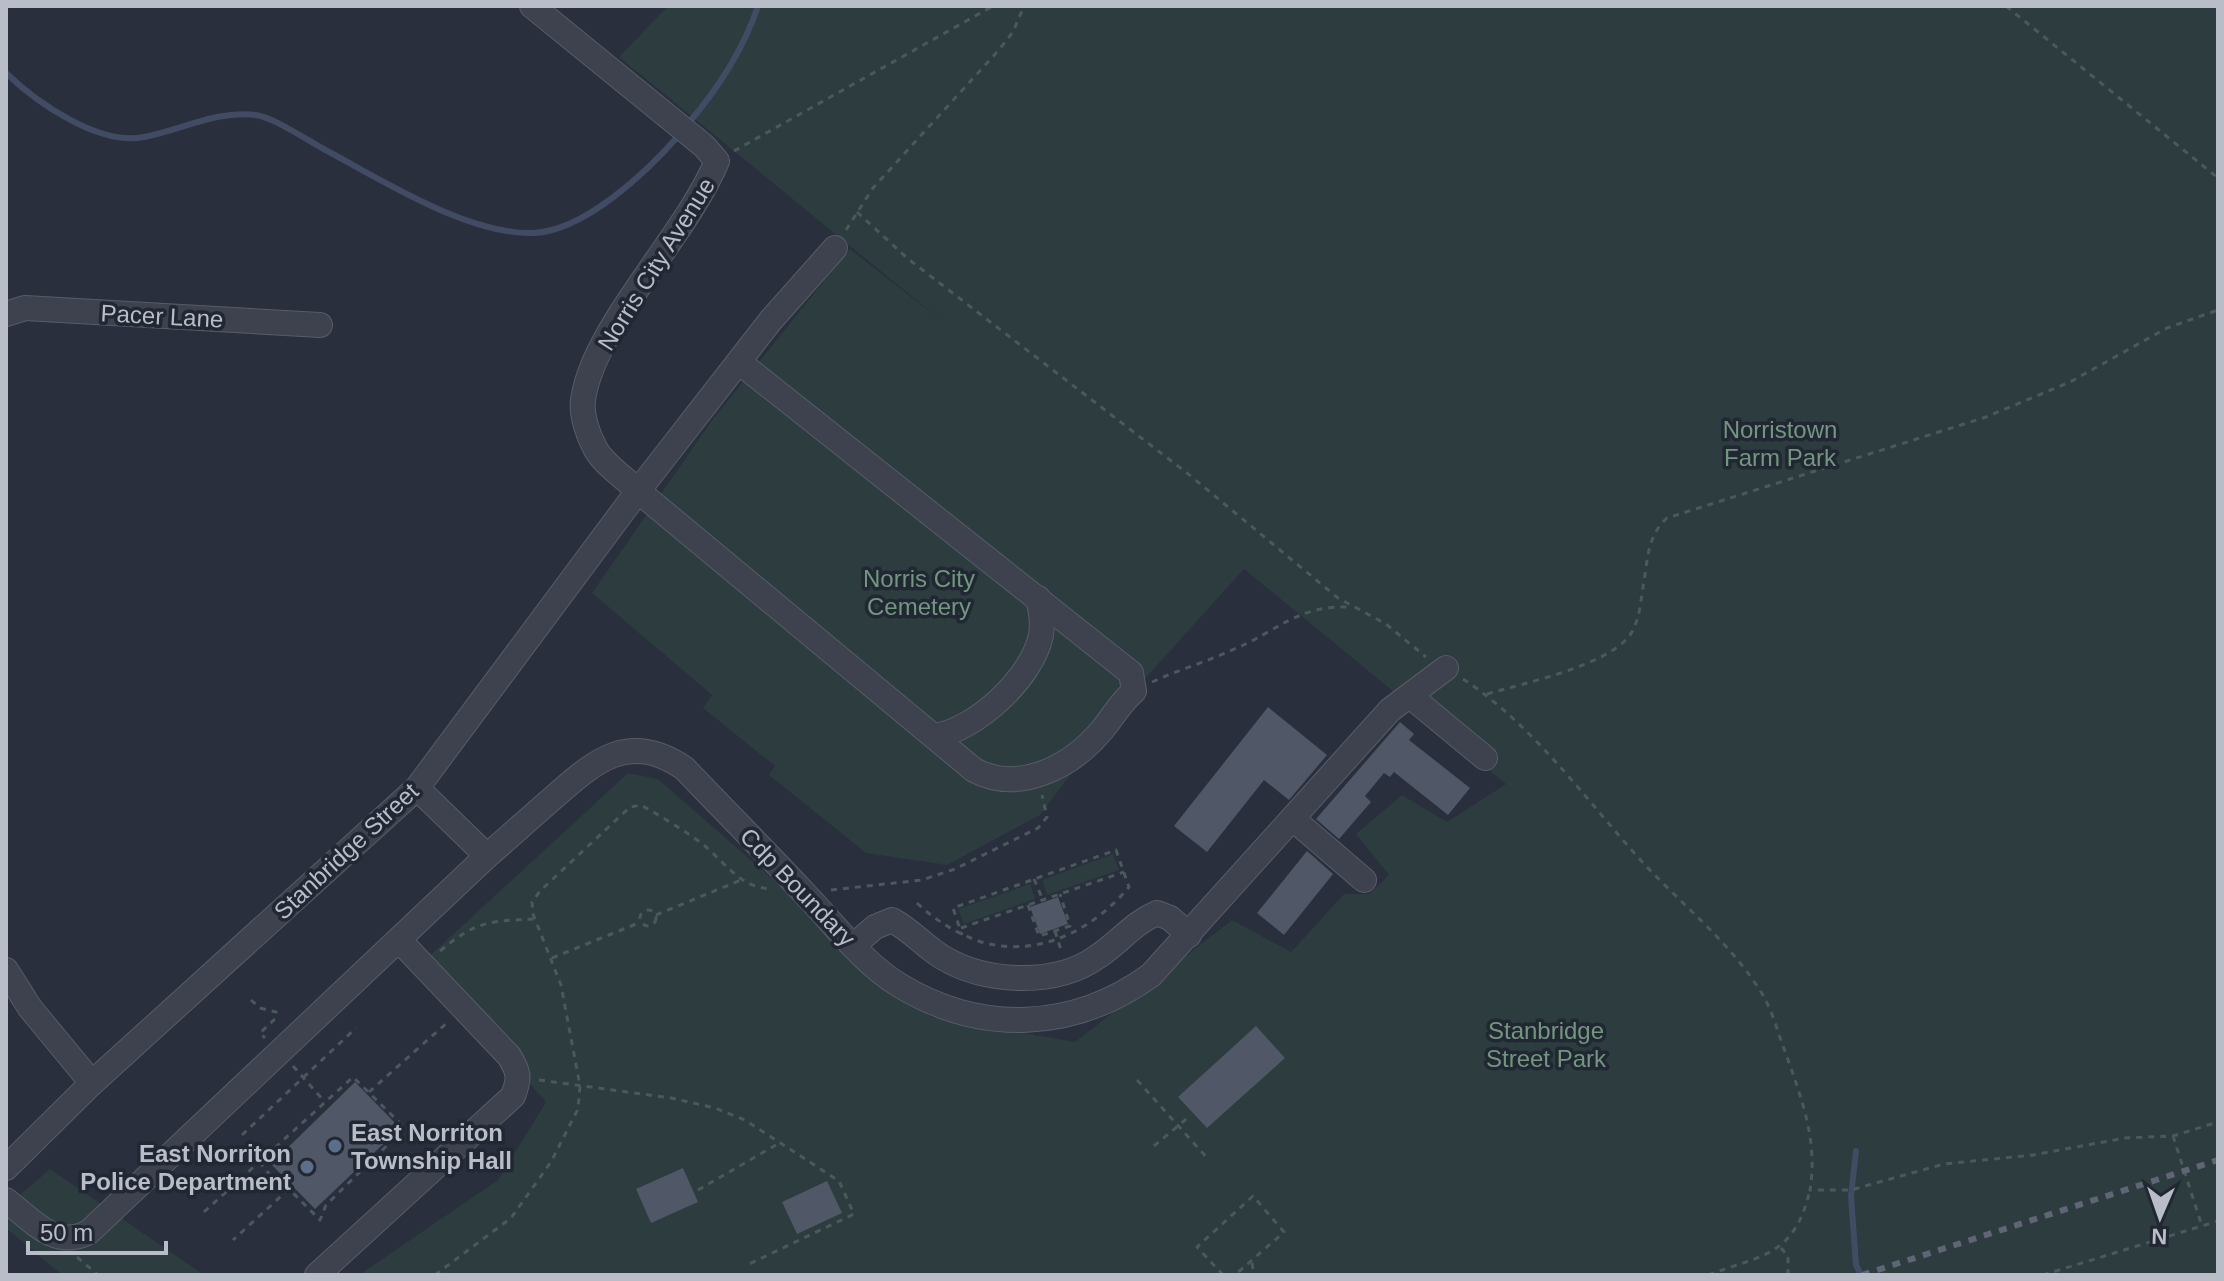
<svg xmlns="http://www.w3.org/2000/svg" width="2224" height="1281" font-family="Arial,sans-serif">
  <rect width="100%" height="100%" fill="#292f3d"/>
  <g fill="#2c3c3f">
    <path d="M 668,6 L 2218,6 L 2218,1275 L 359,1275 L 498,1180 L 546,1102 L 423,962 L 628,773 L 658,779 L 931,1017 L 1075,1042 L 1232,920 L 1291,952 L 1344,894 L 1369,894 L 1389,875 L 1356,834 L 1402,795 L 1447,822 L 1506,784 L 1244,569 L 1134,691 L 1040,815 L 947,865 L 866,853 L 769,775 L 775,766 L 703,708 L 712,695 L 592,593 L 713,419 L 850,249 L 943,322 L 619,57 Z"/>
    <path d="M 1113,854 L 1119,870 L 1047,895 L 1042,880 Z"/>
    <path d="M 1030,884 L 1035,899 L 964,924 L 958,909 Z"/>
    <path d="M 50,1169 L 204,1275 L 62,1275 L 6,1228 L 6,1207 Z"/>
  </g>
  <g fill="none" stroke-linecap="round" stroke-linejoin="round">
    <g stroke="#414c64" stroke-width="6">
      <path d="M 6,73 C 37,103 99,146 144,137 C 182,130 216,110 256,115 C 276,118 311,143 331,153 C 387,183 468,234 532,233 C 584,232 648,171 680,134"/>
      <path d="M 687,125 C 717,90 743,51 758,6"/>
      <path d="M 1856,1151 L 1851,1196 L 1856,1265 L 1861,1275"/>
    </g>
  </g>
  <g fill="#505766">
    <path d="M 1268,707 L 1327,755 L 1289,800 L 1264,780 L 1207,852 L 1174,826 Z"/>
    <path d="M 1400,722 L 1414,734 L 1409,740 L 1470,788 L 1448,815 L 1394,772 L 1390,777 L 1384,773 L 1365,796 L 1371,802 L 1339,839 L 1316,819 Z"/>
    <path d="M 1307,851 L 1333,874 L 1284,935 L 1257,913 Z"/>
    <path d="M 1058,897 L 1068,924 L 1040,934 L 1030,907 Z"/>
    <path d="M 1256,1026 L 1285,1058 L 1207,1128 L 1178,1097 Z"/>
    <path d="M 355,1082 L 400,1128 L 315,1209 L 271,1164 Z"/>
    <path d="M 683,1168 L 698,1202 L 651,1223 L 636,1189 Z"/>
    <path d="M 827,1181 L 842,1213 L 797,1234 L 782,1202 Z"/>
  </g>
  <g fill="none" stroke-linecap="round" stroke-linejoin="round">
    <defs>
      <g id="minor">
        <path d="M 532,6 L 704,146 L 717,161 C 686,236 593,327 583,400 C 581,415 588,435 595,448 C 603,464 625,478 638,491 L 974,770 C 1019,794 1071,767 1102,730 C 1113,717 1121,702 1134,691 L 1131,673 L 739,362"/>
        <path d="M 6,314 L 25,308 L 320,325"/>
        <path d="M 1410,696 L 1485,758"/>
        <path d="M 934,736 C 975,731 1033,677 1041,635 C 1043,623 1041,610 1038,598"/>
        <path d="M 417,788 L 487,856 C 509,837 531,817 553,798 C 596,760 629,731 684,768 C 725,811 767,853 807,896 C 836,926 863,963 899,985 C 981,1035 1074,1031 1151,975 L 1390,710 L 1446,668"/>
        <path d="M 1293,819 L 1364,880"/>
        <path d="M 854,945 L 875,927 L 892,920 C 911,930 924,946 942,957 C 985,983 1055,987 1097,957 C 1119,943 1133,923 1157,913 L 1170,918 L 1189,935"/>
        <path d="M 6,970 L 30,1008 L 92,1083"/>
        <path d="M 6,1168 L 92,1083 L 417,788 L 638,491 L 771,320 L 835,248"/>
        <path d="M 6,1200 C 32,1220 55,1250 89,1232 L 487,856"/>
        <path d="M 317,1275 L 513,1096 C 520,1078 519,1072 509,1056 L 399,940"/>
      </g>
    </defs>
    <use href="#minor" stroke="#575d68" stroke-width="26"/>
    <g stroke="#4b595d" stroke-width="3" stroke-dasharray="6 6" stroke-linecap="butt">
      <path d="M 2006,6 L 2218,178"/>
      <path d="M 734,151 L 993,6"/>
      <path d="M 857,212 L 907,258 L 1187,473 L 1338,598 L 1386,624 L 1426,657"/>
      <path d="M 846,230 L 873,188 L 998,51 L 1013,32 L 1024,6"/>
      <path d="M 1463,679 C 1536,727 1588,803 1646,866 C 1685,907 1731,944 1761,992 C 1773,1011 1778,1034 1786,1054 C 1802,1100 1818,1141 1810,1190 L 1851,1190 L 1944,1164 L 2033,1155 L 2125,1138 L 2173,1136 L 2218,1122"/>
      <path d="M 1152,682 C 1178,670 1206,662 1232,650 C 1279,631 1296,605 1351,607"/>
      <path d="M 1487,694 C 1524,683 1607,666 1630,635 C 1640,621 1641,597 1644,581 C 1648,557 1648,535 1667,518 L 1986,417 L 2070,382 L 2167,328 L 2218,310"/>
      <path d="M 1034,879 L 1043,900"/>
      <path d="M 831,890 L 922,880 L 955,869 L 1038,828 L 1047,817 L 1042,795"/>
      <path d="M 917,903 C 936,921 956,933 981,942 C 1038,958 1092,931 1129,887 L 1116,850 L 953,908 L 962,935"/>
      <path d="M 1028,905 L 1039,936 L 1070,926 L 1060,894"/>
      <circle cx="648" cy="918" r="8"/>
      <path d="M 656,915 L 741,880"/>
      <path d="M 961,928 L 1124,872"/>
      <path d="M 1055,931 L 1061,950"/>
      <path d="M 440,951 C 476,921 489,921 535,919"/>
      <path d="M 552,958 L 641,922"/>
      <path d="M 251,1000 L 260,1008 L 276,1012 L 276,1018 L 260,1033 L 265,1038"/>
      <path d="M 293,1066 L 325,1102"/>
      <path d="M 539,1080 L 671,1098 L 715,1108 L 745,1120 L 839,1181 L 854,1214 L 745,1266"/>
      <path d="M 1137,1080 L 1209,1160"/>
      <path d="M 369,1092 L 449,1021"/>
      <path d="M 242,1135 L 356,1028"/>
      <path d="M 2173,1136 L 2202,1226"/>
      <path d="M 1154,1146 L 1191,1115"/>
      <path d="M 259,1162 L 285,1192"/>
      <path d="M 698,1190 L 781,1142"/>
      <path d="M 204,1212 L 353,1077 L 405,1128 L 326,1205 L 320,1220 L 289,1189 L 233,1240"/>
      <path d="M 1781,1248 L 1788,1256 L 1788,1275"/>
      <path d="M 77,1257 L 98,1275"/>
      <path d="M 1252,1263 L 1254,1275"/>
      <path d="M 435,1275 L 511,1218 L 551,1162 L 578,1109 L 580,1086 L 561,985 L 533,914 L 532,902 L 540,891 L 630,807 L 641,805 C 662,817 686,831 705,846 C 727,865 741,888 772,889"/>
      <path d="M 1223,1275 L 1197,1247 L 1253,1196 L 1284,1232 L 1235,1275"/>
      <path d="M 1708,1275 C 1765,1254 1794,1256 1810,1190"/>
      <path d="M 2043,1275 L 2218,1221"/>
    </g>
    <use href="#minor" stroke="#3d424e" stroke-width="24"/>
    <path stroke="#5f6574" stroke-width="6" stroke-dasharray="8 8" stroke-linecap="butt" d="M 1862,1275 L 2218,1160"/>
  </g>
  <g fill="#5c6f8a" stroke="#212733" stroke-width="3">
    <circle cx="335" cy="1146" r="8"/>
    <circle cx="307" cy="1167" r="8"/>
  </g>
  <g text-anchor="middle" dominant-baseline="central" stroke-width="7" stroke-linejoin="round" paint-order="stroke">
    <g font-size="24" fill="#b9bdc8" stroke="#212733">
      <text transform="translate(656 264) rotate(-58)">Norris City Avenue</text>
      <text transform="translate(162 316) rotate(3)">Pacer Lane</text>
      <text transform="translate(346 851) rotate(-43)">Stanbridge Street</text>
      <text transform="translate(798 887) rotate(46)">Cdp Boundary</text>
    </g>
    <g font-size="24" fill="#73967f" stroke="#212733">
      <text x="1780" y="429">Norristown<tspan x="1780" dy="28">Farm Park</tspan></text>
      <text x="919" y="578">Norris City<tspan x="919" dy="28">Cemetery</tspan></text>
      <text x="1546" y="1030">Stanbridge<tspan x="1546" dy="28">Street Park</tspan></text>
    </g>
    <g font-size="24" font-weight="bold" fill="#b9bdc8" stroke="#212733" text-anchor="start">
      <text x="351" y="1132">East Norriton<tspan x="351" dy="28">Township Hall</tspan></text>
      <text x="291" y="1153" text-anchor="end">East Norriton<tspan x="291" dy="28">Police Department</tspan></text>
    </g>
  </g>
  <rect width="2224" height="1281" fill="none" stroke="#b9bdc8" stroke-width="16"/>
  <g transform="translate(2160 1217) rotate(182)" stroke="#212733" stroke-width="6" paint-order="stroke">
  <path d="M0-6L14 30L0 20L-14 30Z" fill="#b9bdc8"/>
  <text y="-12" font-size="22" font-weight="bold" text-anchor="middle" fill="#b9bdc8">N</text>
  </g>
  <path d="M28 1241v12h138v-12" fill="none" stroke="#b9bdc8" stroke-width="4"/>
  <text x="40" y="1241" font-size="24" fill="#b9bdc8" stroke="#212733" stroke-width="6" paint-order="stroke">50 m</text>
</svg>
